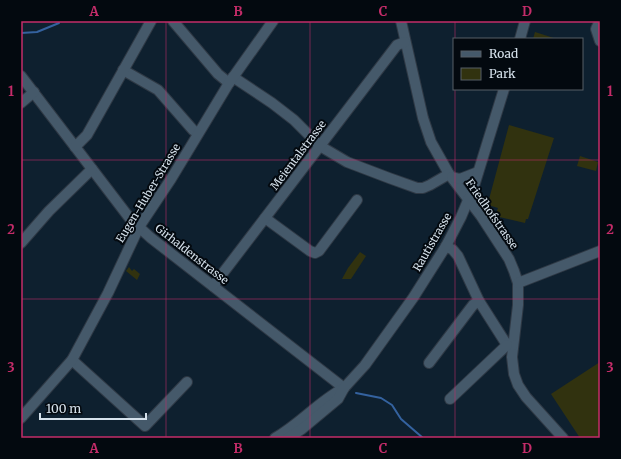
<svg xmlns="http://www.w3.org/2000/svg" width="621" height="459" font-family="Merriweather,serif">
  <rect width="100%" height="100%" fill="#0e202f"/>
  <g fill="#31320f">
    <path d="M 535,32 L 557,39 L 533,39 Z"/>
    <path d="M 509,125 L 554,138 L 528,219 L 526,219 L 525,223 L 495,216 L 498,208 L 488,205 L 488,203 Z"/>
    <path d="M 580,156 L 598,162 L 596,171 L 577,166 Z"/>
    <path d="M 360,252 L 366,256 L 351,279 L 342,279 L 348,268 Z"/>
    <path d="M 129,267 L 132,271 L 134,269 L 140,274 L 137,280 L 126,271 Z"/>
    <path d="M 600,362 L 600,438 L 580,438 L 551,394 Z"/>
  </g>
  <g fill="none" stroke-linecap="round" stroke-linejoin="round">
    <g stroke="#34629f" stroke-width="2">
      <path d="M 21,33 L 37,32 L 59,23"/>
      <path d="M 356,393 L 381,398 L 392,405 L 401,419 L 423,438"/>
    </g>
    <defs>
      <g id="minor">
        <path d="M 173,21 L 218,74 L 229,83"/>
        <path d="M 401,21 L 423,118 L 431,142 L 449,174 L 481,216 L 509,259 L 514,271 L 518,283 L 518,305 L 512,357 L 514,374 L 518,385 L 526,397 L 563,438"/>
        <path d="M 600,21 L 596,29 L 600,41"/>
        <path d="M 520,39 L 525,21"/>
        <path d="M 123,70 L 158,90 L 193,130 L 198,133"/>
        <path d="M 21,76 L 131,220 L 151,238 L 344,388"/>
        <path d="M 233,77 L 272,103 L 294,120 L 320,146 L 347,162 L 389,178 L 417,188 L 423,188 L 430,185 L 449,174"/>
        <path d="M 21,103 L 34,92"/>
        <path d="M 75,147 L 87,135 L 151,21"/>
        <path d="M 452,177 L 460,179 L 478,172"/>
        <path d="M 265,218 L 310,251 L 315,253 L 319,251 L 357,200"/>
        <path d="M 21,243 L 49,211 L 92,169"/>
        <path d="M 446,246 L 453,250 L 458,256 L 479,301 L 507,345 L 513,345"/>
        <path d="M 518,283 L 600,251"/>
        <path d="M 213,286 L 397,45 L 405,42"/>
        <path d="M 72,360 L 145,426 L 187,382"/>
        <path d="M 429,363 L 473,305 L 479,301"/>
        <path d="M 450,399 L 507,345"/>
        <path d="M 21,418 L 72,360 L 108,293 L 139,227 L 171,179 L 229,83 L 273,21"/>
        <path d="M 275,438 C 300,424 319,401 344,388"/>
        <path d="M 288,438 L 302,429 L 338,399 L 344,388 L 365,365 L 413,298 L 446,246 L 461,217 L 474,186 L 504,89"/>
      </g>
    </defs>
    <use href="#minor" stroke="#2f3945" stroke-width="12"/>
    <use href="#minor" stroke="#45596a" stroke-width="10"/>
  </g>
  <path fill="none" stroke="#c42c69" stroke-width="1" stroke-opacity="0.55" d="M 166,21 L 166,438M 310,21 L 310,438M 455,21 L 455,39M 455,89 L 455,438M 21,160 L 600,160M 21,299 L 600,299"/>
  <g text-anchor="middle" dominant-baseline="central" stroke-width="4" stroke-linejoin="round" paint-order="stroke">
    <g font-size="11" fill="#d5e1eb" stroke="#03090f">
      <text transform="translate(298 155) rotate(-53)">Meientalstrasse</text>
      <text transform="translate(148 193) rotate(-59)">Eugen-Huber-Strasse</text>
      <text transform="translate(492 214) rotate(55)">Friedhofstrasse</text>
      <text transform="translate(432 242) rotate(-60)">Rautistrasse</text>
      <text transform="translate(192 254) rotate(38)">Girhaldenstrasse</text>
    </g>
  </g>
  <rect width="621" height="459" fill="none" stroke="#03090f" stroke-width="44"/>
  <rect x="453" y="38" width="130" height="52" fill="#03090f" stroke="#575f67"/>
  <rect x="461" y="51" width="20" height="6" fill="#45596a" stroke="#575f67"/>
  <text x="489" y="58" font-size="12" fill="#d5e1eb">Road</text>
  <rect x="461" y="68" width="20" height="12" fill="#31320f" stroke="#575f67"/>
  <text x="489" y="78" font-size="12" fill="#d5e1eb">Park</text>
  <path d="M40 413v6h106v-6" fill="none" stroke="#d5e1eb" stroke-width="2"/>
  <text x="46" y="413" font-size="12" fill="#d5e1eb" stroke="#03090f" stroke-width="3" paint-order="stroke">100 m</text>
  <rect x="22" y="22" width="577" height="415" fill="none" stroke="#c42c69" stroke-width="1.5"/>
  <g font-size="13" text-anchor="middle" font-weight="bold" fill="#c42c69">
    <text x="94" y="16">A</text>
    <text x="238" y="16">B</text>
    <text x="383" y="16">C</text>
    <text x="527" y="16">D</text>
    <text x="11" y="96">1</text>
    <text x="610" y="96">1</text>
    <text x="11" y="234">2</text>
    <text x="610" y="234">2</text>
    <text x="11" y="372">3</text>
    <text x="610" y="372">3</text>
    <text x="94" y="453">A</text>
    <text x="238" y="453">B</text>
    <text x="383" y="453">C</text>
    <text x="527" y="453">D</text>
  </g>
</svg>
